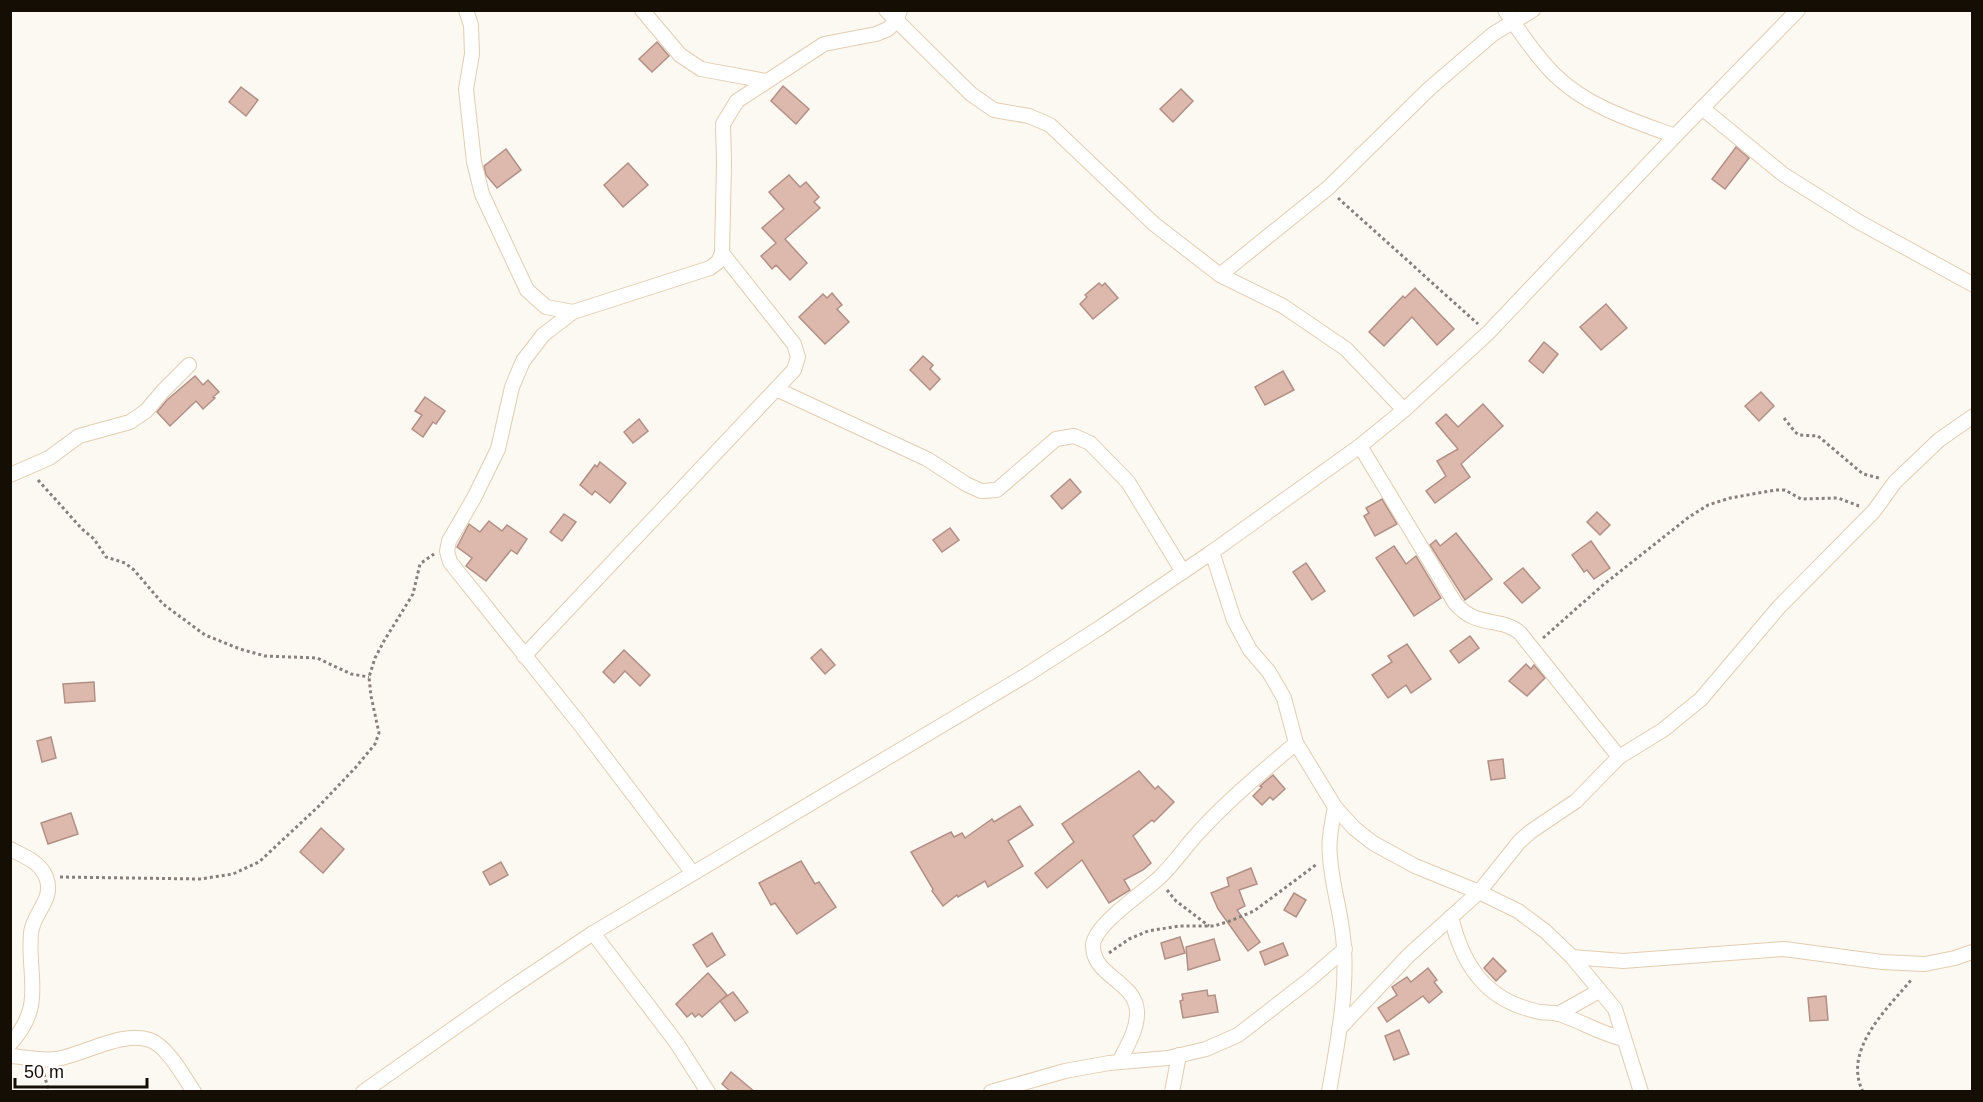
<svg xmlns="http://www.w3.org/2000/svg" width="1983" height="1102" font-family="Arial,sans-serif">
  <rect width="100%" height="100%" fill="#fcf8f2"/>
  <g fill="#dcb8ad" stroke="#b29086" stroke-width="1.5">
    <path d="M 657,42 L 669,56 L 652,72 L 639,59 Z"/>
    <path d="M 783,86 L 809,109 L 796,124 L 771,101 Z"/>
    <path d="M 241,87 L 258,100 L 246,116 L 229,102 Z"/>
    <path d="M 1181,89 L 1193,101 L 1173,122 L 1160,109 Z"/>
    <path d="M 1736,147 L 1749,158 L 1725,189 L 1712,179 Z"/>
    <path d="M 506,149 L 521,170 L 497,188 L 486,175 L 484,166 Z"/>
    <path d="M 628,163 L 648,185 L 623,207 L 604,185 Z"/>
    <path d="M 789,175 L 800,187 L 806,182 L 819,197 L 814,202 L 820,208 L 785,239 L 807,263 L 790,280 L 776,265 L 772,269 L 761,256 L 776,243 L 762,228 L 784,209 L 769,192 Z"/>
    <path d="M 1099,283 L 1102,286 L 1105,283 L 1118,298 L 1093,319 L 1080,304 L 1087,297 L 1085,295 Z"/>
    <path d="M 1415,288 L 1454,329 L 1437,345 L 1412,317 L 1384,346 L 1369,332 L 1403,296 L 1405,298 Z"/>
    <path d="M 832,293 L 842,305 L 837,309 L 849,322 L 825,344 L 799,317 L 823,294 L 827,298 Z"/>
    <path d="M 1606,304 L 1627,328 L 1601,350 L 1580,327 Z"/>
    <path d="M 1544,342 L 1558,354 L 1543,373 L 1529,361 Z"/>
    <path d="M 923,356 L 933,365 L 930,369 L 940,379 L 930,390 L 910,370 Z"/>
    <path d="M 1283,371 L 1294,390 L 1265,405 L 1255,387 Z"/>
    <path d="M 195,376 L 203,385 L 208,380 L 219,392 L 213,397 L 215,398 L 203,409 L 196,401 L 170,426 L 157,412 L 167,400 Z"/>
    <path d="M 1761,392 L 1774,406 L 1759,421 L 1745,406 Z"/>
    <path d="M 425,397 L 445,411 L 436,424 L 433,422 L 423,437 L 412,429 L 422,415 L 415,411 Z"/>
    <path d="M 1483,404 L 1503,426 L 1461,464 L 1470,477 L 1435,503 L 1426,491 L 1446,476 L 1437,461 L 1458,449 L 1436,423 L 1446,414 L 1458,427 Z"/>
    <path d="M 639,419 L 648,431 L 633,443 L 624,432 Z"/>
    <path d="M 600,462 L 626,483 L 610,503 L 595,491 L 592,495 L 580,485 L 595,465 L 597,467 Z"/>
    <path d="M 1070,479 L 1081,492 L 1062,509 L 1051,496 Z"/>
    <path d="M 1382,499 L 1397,524 L 1375,536 L 1364,516 L 1369,513 L 1366,508 Z"/>
    <path d="M 1597,512 L 1610,525 L 1600,535 L 1587,522 Z"/>
    <path d="M 564,514 L 576,522 L 562,541 L 550,532 Z"/>
    <path d="M 489,521 L 502,531 L 507,525 L 527,539 L 517,554 L 511,550 L 486,581 L 466,566 L 472,558 L 457,547 L 469,524 L 480,532 Z"/>
    <path d="M 950,528 L 959,540 L 942,552 L 933,540 Z"/>
    <path d="M 1456,533 L 1492,579 L 1465,600 L 1430,545 L 1436,540 L 1440,546 Z"/>
    <path d="M 1591,541 L 1610,568 L 1594,579 L 1587,570 L 1584,572 L 1572,555 Z"/>
    <path d="M 1394,546 L 1406,564 L 1416,556 L 1441,598 L 1414,616 L 1376,558 Z"/>
    <path d="M 1306,563 L 1325,591 L 1312,600 L 1293,572 Z"/>
    <path d="M 1523,568 L 1540,588 L 1522,603 L 1504,583 Z"/>
    <path d="M 1470,636 L 1479,648 L 1459,663 L 1450,651 Z"/>
    <path d="M 1407,644 L 1431,679 L 1411,693 L 1406,685 L 1388,698 L 1372,675 L 1392,662 L 1388,656 Z"/>
    <path d="M 821,649 L 835,665 L 825,674 L 811,658 Z"/>
    <path d="M 624,650 L 650,675 L 640,686 L 625,671 L 614,683 L 603,672 Z"/>
    <path d="M 1526,664 L 1531,669 L 1534,665 L 1545,678 L 1527,696 L 1509,681 Z"/>
    <path d="M 94,682 L 95,701 L 65,703 L 63,684 Z"/>
    <path d="M 51,737 L 56,758 L 42,762 L 37,741 Z"/>
    <path d="M 1503,759 L 1505,778 L 1491,780 L 1488,761 Z"/>
    <path d="M 1139,771 L 1155,789 L 1158,786 L 1174,802 L 1154,822 L 1152,820 L 1133,836 L 1151,863 L 1143,870 L 1124,880 L 1130,890 L 1109,903 L 1082,860 L 1047,888 L 1035,873 L 1074,842 L 1062,824 Z"/>
    <path d="M 1273,775 L 1285,789 L 1273,800 L 1270,797 L 1262,805 L 1253,796 L 1262,787 L 1260,786 Z"/>
    <path d="M 1020,806 L 1033,825 L 1008,841 L 1023,866 L 988,887 L 985,881 L 958,897 L 957,895 L 943,906 L 932,891 L 933,889 L 911,852 L 951,832 L 954,837 L 962,833 L 965,838 L 992,819 L 994,822 Z"/>
    <path d="M 71,813 L 78,834 L 48,844 L 41,823 Z"/>
    <path d="M 321,828 L 344,849 L 323,873 L 300,852 Z"/>
    <path d="M 801,861 L 815,884 L 819,882 L 836,907 L 797,934 L 775,903 L 771,905 L 759,883 Z"/>
    <path d="M 501,862 L 508,875 L 490,885 L 483,872 Z"/>
    <path d="M 1251,868 L 1257,884 L 1239,890 L 1245,906 L 1237,910 L 1260,942 L 1248,951 L 1218,909 L 1211,893 L 1229,886 L 1227,878 Z"/>
    <path d="M 1294,893 L 1306,900 L 1296,917 L 1284,910 Z"/>
    <path d="M 712,933 L 725,955 L 707,967 L 693,945 Z"/>
    <path d="M 1180,937 L 1185,953 L 1165,959 L 1161,943 Z"/>
    <path d="M 1214,939 L 1220,960 L 1188,970 L 1186,947 Z"/>
    <path d="M 1283,943 L 1288,955 L 1265,965 L 1260,952 Z"/>
    <path d="M 1493,958 L 1506,971 L 1496,981 L 1484,968 Z"/>
    <path d="M 1428,968 L 1437,980 L 1434,982 L 1442,992 L 1429,1003 L 1423,996 L 1387,1022 L 1378,1008 L 1397,995 L 1392,987 L 1407,977 L 1411,982 Z"/>
    <path d="M 708,973 L 727,995 L 702,1017 L 699,1014 L 695,1017 L 692,1013 L 687,1017 L 676,1004 Z"/>
    <path d="M 1207,990 L 1208,996 L 1215,995 L 1218,1012 L 1183,1018 L 1180,1001 L 1183,1000 L 1182,994 Z"/>
    <path d="M 733,992 L 748,1012 L 735,1021 L 720,1001 Z"/>
    <path d="M 1826,996 L 1828,1020 L 1810,1021 L 1808,998 Z"/>
    <path d="M 1399,1030 L 1409,1054 L 1394,1060 L 1385,1036 Z"/>
    <path d="M 731,1072 L 755,1092 L 731,1092 L 722,1084 Z"/>
  </g>
  <g fill="none" stroke-linecap="round" stroke-linejoin="round">
    <defs>
      <g id="minor">
        <path d="M 466,10 L 471,25 L 472,54 L 466,89 L 474,162 L 482,194 L 527,290 L 546,307 L 573,312"/>
        <path d="M 642,10 L 680,55 L 701,69 L 766,81"/>
        <path d="M 886,10 L 971,94 L 994,110 L 1029,116 L 1050,125 L 1154,224 L 1220,275 L 1283,306 L 1346,349 L 1404,410"/>
        <path d="M 1505,10 C 1519,31 1538,59 1556,76 C 1588,107 1634,121 1675,136"/>
        <path d="M 1702,108 L 1784,175 L 1859,222 L 1972,284"/>
        <path d="M 1220,275 L 1328,188 L 1430,88 L 1493,34 L 1533,10"/>
        <path d="M 776,389 L 927,459 L 966,484 L 981,491 L 997,490 L 1056,439 L 1074,436 L 1090,443 L 1128,482 L 1183,572"/>
        <path d="M 1360,446 L 1455,603 C 1477,629 1500,616 1520,633 L 1619,757"/>
        <path d="M 10,475 L 49,458 L 79,436 L 130,422 L 146,411 L 163,391 L 189,365"/>
        <path d="M 1212,552 L 1234,620 L 1250,650 L 1269,672 L 1284,698 L 1296,743 L 1335,807 L 1354,828 L 1373,843 L 1415,866 L 1479,892 L 1518,911 L 1545,931 L 1572,957 L 1615,1009 L 1641,1092"/>
        <path d="M 524,656 L 794,370 L 798,357 L 794,344 L 722,253"/>
        <path d="M 10,849 C 24,856 40,862 46,877 C 55,900 33,912 31,933 C 27,977 46,1005 10,1044"/>
        <path d="M 692,872 L 579,723 L 450,562 L 447,551 L 449,541 L 474,498 L 498,449 L 512,387 L 523,361 L 543,335 L 573,312 L 710,268 L 718,262 L 722,253 L 724,162 L 723,124 L 737,101 L 824,44 L 876,34 L 888,29 L 896,21 L 900,10"/>
        <path d="M 1451,917 C 1461,958 1480,993 1522,1007 C 1528,1009 1534,1011 1540,1012 C 1546,1013 1553,1012 1559,1014 C 1581,1021 1601,1034 1624,1039"/>
        <path d="M 593,933 L 676,1042 L 708,1092"/>
        <path d="M 1572,957 L 1623,961 L 1784,949 L 1882,962 L 1925,964 L 1955,958 L 1972,952"/>
        <path d="M 1558,1014 L 1599,991"/>
        <path d="M 1339,1029 L 1409,955 L 1479,892 L 1519,842 L 1530,832 L 1576,801 L 1619,757 L 1663,730 L 1701,699 L 1779,607 L 1874,511 L 1895,482 L 1939,440 L 1972,417"/>
        <path d="M 10,1056 C 26,1057 41,1061 56,1059 C 84,1055 122,1030 150,1040 C 167,1046 184,1077 194,1092"/>
        <path d="M 1119,1062 C 1127,1046 1138,1029 1137,1011 C 1135,981 1092,976 1093,945 C 1095,924 1144,892 1159,878 C 1174,864 1185,847 1198,833 C 1228,800 1262,772 1296,743"/>
        <path d="M 363,1092 L 508,990 L 593,933 L 1028,674 L 1101,627 L 1212,552 L 1360,446 L 1404,410 L 1488,333 L 1675,136 L 1798,10"/>
        <path d="M 991,1092 L 1065,1071 L 1109,1063 L 1168,1058 L 1206,1049 L 1238,1035 L 1309,980 L 1345,949"/>
        <path d="M 1172,1092 L 1179,1055"/>
        <path d="M 1329,1092 C 1337,1045 1347,996 1344,949 C 1343,918 1332,888 1330,857 C 1328,840 1332,823 1335,807"/>
      </g>
    </defs>
    <use href="#minor" stroke="#e2cdb1" stroke-width="16"/>
    <g stroke="#878179" stroke-width="3" stroke-dasharray="3 3" stroke-linecap="butt">
      <path d="M 1338,198 L 1478,324"/>
      <path d="M 1784,418 L 1795,432 L 1799,435 L 1818,436 L 1863,474 L 1879,478"/>
      <path d="M 38,480 L 82,529 L 94,539 L 106,557 L 125,563 L 134,570 L 163,604 L 205,635 L 240,649 L 265,656 L 317,658 L 351,674 L 369,677"/>
      <path d="M 1543,638 L 1603,585 L 1689,517 L 1708,505 L 1730,498 L 1776,490 L 1785,490 L 1801,499 L 1838,498 L 1859,506"/>
      <path d="M 60,877 L 200,879 L 233,874 L 259,862 L 320,805 L 356,767 L 375,744 L 379,733 L 371,696 L 369,677 L 375,658 L 384,641 L 413,594 L 420,564 L 434,554"/>
      <path d="M 1167,890 L 1176,901 L 1209,926"/>
      <path d="M 1109,953 L 1129,939 L 1148,931 L 1179,926 L 1214,926 L 1230,921 L 1254,911 L 1317,864"/>
      <path d="M 44,1074 L 49,1092"/>
      <path d="M 1863,1092 C 1842,1050 1887,1009 1912,979"/>
    </g>
    <use href="#minor" stroke="#fff" stroke-width="14"/>
  </g>
  <rect width="1983" height="1102" fill="none" stroke="#150e05" stroke-width="24"/>
  <path d="M15 1078v9h132v-9" fill="none" stroke="#150e05" stroke-width="3"/>
  <text x="24" y="1078" font-size="18" fill="#150e05" stroke="#ffffff" stroke-width="4.5" paint-order="stroke">50 m</text>
</svg>
